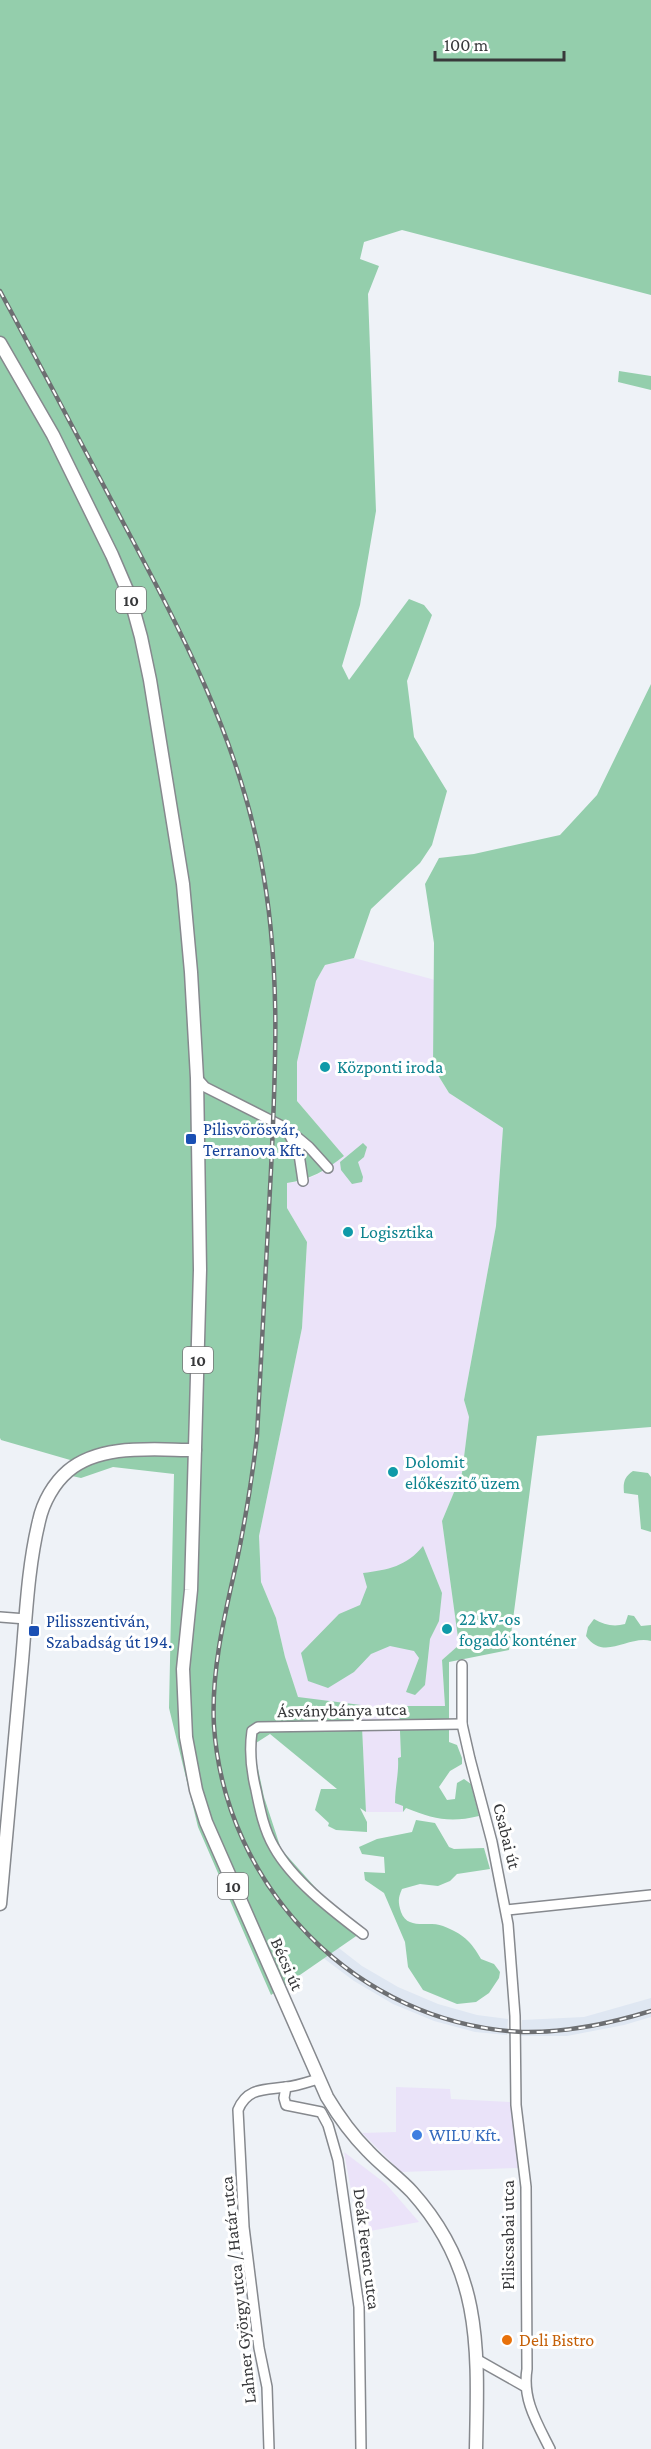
<svg xmlns="http://www.w3.org/2000/svg" width="651" height="2449" font-family="'Crimson Pro',serif">
  <rect width="100%" height="100%" fill="#eef2f7"/>
  <path fill="#eae3f9" d="M 396,2087 L 450,2089 L 451,2099 L 510,2102 L 518,2168 L 401,2172 L 362,2133 L 396,2132 Z"/>
  <g fill="#ebe3f9">
    <path d="M 354,958 L 435,980 L 433,1067 L 449,1093 L 503,1128 L 496,1226 L 464,1400 L 469,1417 L 462,1473 L 442,1521 L 459,1645 L 442,1660 L 445,1706 L 399,1707 L 403,1812 L 366,1812 L 361,1706 L 298,1698 L 285,1657 L 276,1618 L 261,1582 L 259,1536 L 302,1328 L 307,1242 L 287,1208 L 287,1183 L 303,1181 L 320,1173 L 344,1156 L 297,1101 L 297,1062 L 316,981 L 325,965 Z"/>
    <path d="M 344,2152 L 386,2184 L 419,2222 L 359,2233 Z"/>
  </g>
  <g fill="#dfe7f2">
    <path d="M 268,1151 L 282,1151 L 281,1167 L 284,1172 L 266,1469 L 227,1687 L 230,1746 L 237,1792 L 253,1837 L 275,1878 L 304,1916 L 331,1942 L 362,1966 L 398,1987 L 438,2004 L 477,2015 L 508,2019 L 507,2035 L 475,2032 L 434,2021 L 393,2004 L 354,1981 L 322,1957 L 292,1928 L 261,1888 L 229,1822 L 214,1772 L 209,1723 L 210,1687 L 217,1631 L 249,1465 Z"/>
    <path d="M 651,1998 L 651,2017 L 624,2025 L 567,2036 L 521,2036 L 522,2020 L 584,2017 Z"/>
  </g>
  <g fill="#94ceac">
    <path d="M 0,0 L 651,0 L 651,295 L 402,230 L 364,242 L 360,259 L 379,266 L 368,294 L 376,511 L 360,605 L 342,666 L 349,680 L 409,599 L 424,605 L 432,615 L 407,681 L 414,737 L 447,791 L 432,845 L 420,863 L 371,909 L 354,958 L 325,965 L 316,981 L 297,1062 L 297,1101 L 344,1156 C 326,1170 310,1180 287,1183 L 287,1208 L 307,1242 L 302,1328 L 259,1536 L 261,1582 L 276,1618 L 285,1657 L 298,1697 L 361,1705 L 366,1812 L 360,1808 L 367,1822 L 367,1832 L 336,1830 L 328,1826 L 329,1823 L 315,1810 L 321,1789 L 337,1789 L 270,1734 L 253,1745 L 264,1797 L 281,1849 L 322,1895 L 362,1932 L 271,1995 L 198,1827 L 169,1708 L 174,1474 L 113,1467 L 81,1478 L 72,1476 L 84,1464 L 1,1440 L 0,1438 Z"/>
    <path d="M 619,371 L 651,376 L 651,390 L 618,382 Z"/>
    <path d="M 651,684 L 651,1427 L 537,1436 L 509,1650 L 449,1662 L 449,1742 L 457,1745 L 462,1758 L 462,1764 L 450,1771 L 439,1787 L 447,1800 L 455,1799 L 457,1783 L 464,1779 L 471,1784 L 479,1816 C 450,1823 433,1819 406,1808 L 403,1812 L 403,1806 L 395,1803 C 395,1787 399,1773 398,1758 L 401,1757 L 399,1706 L 445,1706 L 442,1660 L 459,1645 L 442,1521 L 462,1473 L 469,1417 L 464,1400 L 496,1226 L 503,1128 L 449,1093 L 433,1067 L 434,943 L 425,884 L 439,858 L 474,854 L 560,835 L 597,795 Z"/>
    <path d="M 363,1143 L 367,1147 L 364,1157 L 358,1162 L 363,1177 L 362,1182 L 352,1184 L 341,1170 L 340,1162 Z"/>
    <path d="M 633,1471 L 648,1473 L 651,1477 L 651,1532 L 641,1529 L 638,1495 L 624,1493 C 623,1483 624,1477 633,1471 Z"/>
    <path d="M 423,1546 L 442,1593 L 439,1621 L 430,1639 L 425,1685 L 415,1695 L 406,1692 L 419,1658 L 414,1651 L 390,1646 L 371,1654 L 354,1672 L 328,1688 L 308,1681 L 301,1653 L 339,1614 L 360,1605 L 367,1587 L 363,1573 C 388,1570 407,1566 423,1546 Z"/>
    <path d="M 628,1615 L 634,1616 L 641,1626 L 651,1625 L 651,1641 C 628,1635 604,1662 586,1636 L 588,1627 L 594,1619 C 604,1625 614,1627 625,1624 Z"/>
    <path d="M 416,1820 L 435,1823 L 449,1847 L 454,1849 L 484,1848 L 490,1869 L 457,1874 L 450,1881 L 438,1886 L 420,1884 L 402,1889 C 398,1898 398,1902 401,1912 C 408,1931 428,1920 443,1926 C 463,1934 471,1941 481,1959 L 494,1964 L 500,1972 L 499,1978 L 489,1993 L 476,2002 L 457,2004 L 423,1990 L 408,1967 L 405,1942 L 384,1893 L 365,1880 L 364,1872 L 385,1873 L 384,1857 L 362,1854 L 359,1847 L 377,1839 L 412,1832 Z"/>
  </g>
  <g fill="none" stroke-linecap="round" stroke-linejoin="round">
    <defs>
      <g id="minor">
        <path d="M 197,1078 L 205,1087 L 286,1128 L 299,1154 L 303,1181"/>
        <path d="M 290,1131 L 309,1147 L 328,1168"/>
        <path d="M 0,1617 L 26,1619"/>
        <path d="M 462,1665 L 462,1724 L 470,1759 L 492,1842 L 508,1924 L 515,2016 L 516,2105 L 526,2187 L 527,2369 C 522,2399 537,2423 550,2449"/>
        <path d="M 507,1910 L 651,1895"/>
        <path d="M 363,1934 C 333,1911 293,1881 274,1847 C 264,1830 260,1810 256,1790 C 251,1770 249,1752 252,1731 L 258,1727 L 462,1724"/>
        <path d="M 286,2087 L 284,2098 L 286,2105 L 321,2112 L 328,2125 L 338,2160 L 359,2307 L 361,2449"/>
        <path d="M 478,2360 L 524,2386"/>
        <path d="M 269,2449 L 267,2387 L 259,2348 L 244,2227 L 238,2110 C 247,2087 266,2090 286,2087 C 297,2086 308,2082 318,2079"/>
      </g>
      <g id="major">
        <path d="M 0,343 L 53,435 L 112,555 L 130,597 L 141,637 L 150,680 L 183,884 L 191,972 L 197,1078 L 200,1270 L 191,1590 L 183,1669 L 186,1737 L 196,1790 L 206,1822 L 327,2097 C 339,2117 352,2135 368,2151 C 382,2166 398,2177 412,2192 C 483,2271 478,2350 476,2449"/>
        <path d="M 0,1904 C 8,1823 15,1742 22,1661 C 26,1615 28,1566 39,1521 C 43,1502 54,1483 68,1471 C 101,1443 155,1450 195,1450"/>
      </g>
    </defs>
    <use href="#minor" stroke="#86898e" stroke-width="12"/>
    <use href="#major" stroke="#86898e" stroke-width="15"/>
    <use href="#minor" stroke="#fff" stroke-width="9"/>
    <use href="#major" stroke="#fff" stroke-width="12"/>
    <defs>
      <path id="rail" d="M 0,291 C 42,369 84,448 125,526 C 182,633 236,735 260,856 C 281,960 276,1064 271,1170 C 266,1258 262,1347 257,1436 C 252,1480 245,1522 236,1565 C 224,1618 211,1672 214,1726 C 225,1889 358,2024 522,2032 C 567,2033 609,2024 651,2011"/>
    </defs>
    <use href="#rail" stroke="#6d6f72" stroke-width="4.5"/>
    <use href="#rail" stroke="#fff" stroke-width="2" stroke-dasharray="7" stroke-linecap="butt"/>
  </g>
  <g fill="#0f9aa8" stroke="#fff" stroke-width="2">
    <circle cx="325" cy="1067" r="6"/>
    <circle cx="348" cy="1232" r="6"/>
    <circle cx="393" cy="1472" r="6"/>
    <circle cx="447" cy="1629" r="6"/>
  </g>
  <g fill="#1a4fb4" stroke="#fff" stroke-width="2">
    <rect x="185" y="1133" width="12" height="12" rx="3"/>
    <rect x="28" y="1625" width="12" height="12" rx="3"/>
  </g>
  <circle fill="#3f7fe0" stroke="#fff" stroke-width="2" cx="417" cy="2135" r="6"/>
  <circle fill="#e8710a" stroke="#fff" stroke-width="2" cx="507" cy="2340" r="6"/>
  <g text-anchor="middle" dominant-baseline="central" stroke-width="6" stroke-linejoin="round" paint-order="stroke">
    <g fill="#fff" stroke="#747476" stroke-width="1.5">
      <rect x="116" y="587" width="30" height="26" rx="4.5"/>
      <rect x="183" y="1347" width="30" height="26" rx="4.5"/>
      <rect x="218" y="1873" width="30" height="26" rx="4.5"/>
    </g>
    <g font-size="16" font-weight="bold" fill="#38393b">
      <text x="131" y="600">10</text>
      <text x="198" y="1360">10</text>
      <text x="233" y="1886">10</text>
    </g>
    <g font-size="18" fill="#0d838f" stroke="#fff" text-anchor="start">
      <text x="337" y="1067">Központi iroda</text>
      <text x="360" y="1232">Logisztika</text>
      <text x="405" y="1462">Dolomit<tspan x="405" dy="21">előkészitő üzem</tspan></text>
      <text x="459" y="1619">22 kV-os<tspan x="459" dy="21">fogadó konténer</tspan></text>
    </g>
    <g font-size="18" fill="#164399" stroke="#fff" text-anchor="start">
      <text x="203" y="1129">Pilisvörösvár,<tspan x="203" dy="21">Terranova Kft.</tspan></text>
      <text x="46" y="1621">Pilisszentiván,<tspan x="46" dy="21">Szabadság út 194.</tspan></text>
    </g>
    <g font-size="18" fill="#38393b" stroke="#fff">
      <text transform="translate(342 1710) rotate(-1)">Ásványbánya utca</text>
      <text transform="translate(507 1836) rotate(76)">Csabai út</text>
      <text transform="translate(287 1964) rotate(66)">Bécsi út</text>
      <text transform="translate(508 2235) rotate(-90)">Piliscsabai utca</text>
      <text transform="translate(367 2249) rotate(83)">Deák Ferenc utca</text>
      <text transform="translate(238 2290) rotate(-96)">Lahner György utca / Határ utca</text>
    </g>
    <g font-size="18" fill="#366cbe" stroke="#fff" text-anchor="start">
      <text x="429" y="2135">WILU Kft.</text>
    </g>
    <g font-size="18" fill="#c56008" stroke="#fff" text-anchor="start">
      <text x="519" y="2340">Deli Bistro</text>
    </g>
  </g>
  <path d="M435 51v9h129v-9" fill="none" stroke="#38393b" stroke-width="3"/>
  <text x="444" y="51" font-size="18" fill="#38393b" stroke="#ffffff" stroke-width="4.5" paint-order="stroke">100 m</text>
</svg>
